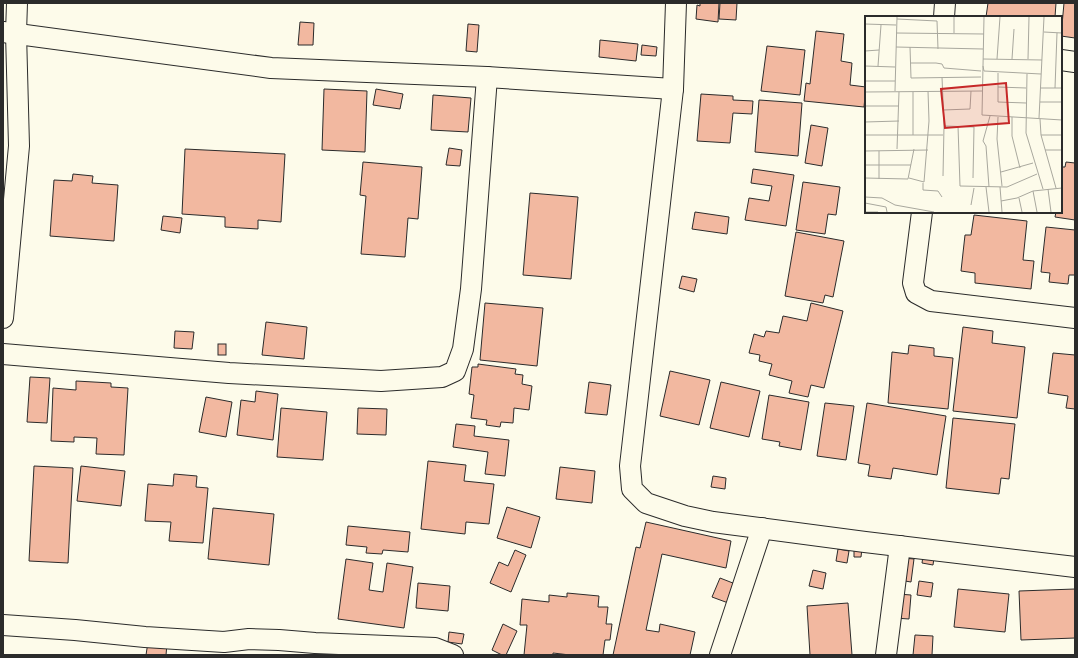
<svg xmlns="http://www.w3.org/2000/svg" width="1078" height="658" font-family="'Archivo Narrow',sans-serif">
  <rect width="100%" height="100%" fill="#fdfbea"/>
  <g fill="#f2b8a0" stroke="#2b2b2b">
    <path d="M 700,3 L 719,3 L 718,22 L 696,19 L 697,5 L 700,6 Z"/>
    <path d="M 720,3 L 737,3 L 736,20 L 719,19 Z"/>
    <path d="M 988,3 L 1056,3 L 1055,17 L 986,17 Z"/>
    <path d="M 1064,3 L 1075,3 L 1075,38 L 1061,36 Z"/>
    <path d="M 300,22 L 314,23 L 313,45 L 298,45 Z"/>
    <path d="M 468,24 L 479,25 L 477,52 L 466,51 Z"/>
    <path d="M 816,31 L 844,34 L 841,61 L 852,63 L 850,85 L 866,87 L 864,107 L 804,101 L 806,83 L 810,84 Z"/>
    <path d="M 600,40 L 638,44 L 636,61 L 599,57 Z"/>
    <path d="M 642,45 L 657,47 L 656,56 L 641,55 Z"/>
    <path d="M 767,46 L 805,50 L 800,95 L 761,91 Z"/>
    <path d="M 324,89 L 367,91 L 365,152 L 322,150 Z"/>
    <path d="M 376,89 L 403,94 L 400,109 L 373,105 Z"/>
    <path d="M 701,94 L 733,96 L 733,100 L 753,101 L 752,114 L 733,113 L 730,143 L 697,141 Z"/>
    <path d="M 433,95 L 471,98 L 468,132 L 431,130 Z"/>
    <path d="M 759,100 L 802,103 L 798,156 L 755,152 Z"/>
    <path d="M 811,125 L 828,128 L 822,166 L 805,163 Z"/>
    <path d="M 449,148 L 462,150 L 460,166 L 446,165 Z"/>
    <path d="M 185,149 L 285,154 L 281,222 L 258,220 L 258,229 L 225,227 L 225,217 L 182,214 Z"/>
    <path d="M 363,162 L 422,167 L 418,219 L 408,218 L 405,257 L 361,254 L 366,196 L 360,195 Z"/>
    <path d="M 1066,162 L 1075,163 L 1075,220 L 1055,217 L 1056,212 L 1061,212 L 1061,167 L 1065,167 Z"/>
    <path d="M 753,169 L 794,175 L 786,226 L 745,220 L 749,198 L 769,201 L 772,186 L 751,183 Z"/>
    <path d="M 73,174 L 93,176 L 92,183 L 118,185 L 114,241 L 50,236 L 54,180 L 72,181 Z"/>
    <path d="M 803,182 L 840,187 L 836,215 L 828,214 L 825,234 L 796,230 Z"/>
    <path d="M 530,193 L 578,197 L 571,279 L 523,275 Z"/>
    <path d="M 695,212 L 729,217 L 727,234 L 692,229 Z"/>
    <path d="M 974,215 L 1027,221 L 1023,260 L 1034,261 L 1031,289 L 975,283 L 975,273 L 961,271 L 965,235 L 971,235 Z"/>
    <path d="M 163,216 L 182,218 L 180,233 L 161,230 Z"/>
    <path d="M 1046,227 L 1075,230 L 1075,275 L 1069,275 L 1068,284 L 1049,282 L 1050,273 L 1041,272 Z"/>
    <path d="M 796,232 L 844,241 L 833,297 L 825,295 L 823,303 L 785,296 Z"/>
    <path d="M 682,276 L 697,279 L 694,292 L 679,288 Z"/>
    <path d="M 485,303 L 543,308 L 537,366 L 480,360 Z"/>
    <path d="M 811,303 L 843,311 L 824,388 L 811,385 L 808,397 L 789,393 L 792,381 L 769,375 L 772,364 L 759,361 L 760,355 L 749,353 L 754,334 L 764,337 L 766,331 L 779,333 L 783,316 L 807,321 Z"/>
    <path d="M 266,322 L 307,327 L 304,359 L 262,355 Z"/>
    <path d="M 963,327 L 993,331 L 992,343 L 1025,347 L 1017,418 L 953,411 Z"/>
    <path d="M 175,331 L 194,332 L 192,349 L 174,348 Z"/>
    <rect x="218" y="344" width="8" height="11"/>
    <path d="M 909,345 L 934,348 L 934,356 L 953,358 L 948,409 L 888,403 L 892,352 L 908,354 Z"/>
    <path d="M 1053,353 L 1075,355 L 1075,409 L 1066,408 L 1068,396 L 1048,393 Z"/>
    <path d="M 478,364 L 516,369 L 515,374 L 523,375 L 522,384 L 532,386 L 529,410 L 514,408 L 513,423 L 501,422 L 500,427 L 486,425 L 487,420 L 471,418 L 474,395 L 469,394 L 472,367 L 478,367 Z"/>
    <path d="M 670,371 L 710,380 L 699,425 L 660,416 Z"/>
    <path d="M 30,377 L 50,378 L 47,423 L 27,422 Z"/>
    <path d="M 76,381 L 111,383 L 111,387 L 128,388 L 124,455 L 96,454 L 97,438 L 74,437 L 74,442 L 51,441 L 53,388 L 76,390 Z"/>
    <path d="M 589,382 L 611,385 L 607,415 L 585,413 Z"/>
    <path d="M 721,382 L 760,391 L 749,437 L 710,428 Z"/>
    <path d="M 256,391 L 278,394 L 273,440 L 237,435 L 241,400 L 255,402 Z"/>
    <path d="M 769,395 L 809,402 L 801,450 L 779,446 L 780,442 L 762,439 Z"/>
    <path d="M 206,397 L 232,402 L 226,437 L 199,432 Z"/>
    <path d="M 825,403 L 854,406 L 846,460 L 817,456 Z"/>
    <path d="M 867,403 L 946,416 L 937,475 L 893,468 L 891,479 L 868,476 L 870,465 L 858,463 Z"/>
    <path d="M 281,408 L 327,412 L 323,460 L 277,457 Z"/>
    <path d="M 358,408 L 387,409 L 386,435 L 357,434 Z"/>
    <path d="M 953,418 L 1015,424 L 1009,479 L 1001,478 L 999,494 L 946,488 Z"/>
    <path d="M 456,424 L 475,426 L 474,436 L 509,440 L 505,476 L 485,474 L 488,452 L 453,447 Z"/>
    <path d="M 428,461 L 466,465 L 464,481 L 494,484 L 489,524 L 466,522 L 465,534 L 421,529 Z"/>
    <path d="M 34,466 L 73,468 L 68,563 L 29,561 Z"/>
    <path d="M 81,466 L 125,471 L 121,506 L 77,501 Z"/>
    <path d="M 560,467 L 595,471 L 592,503 L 556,499 Z"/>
    <path d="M 174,474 L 197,476 L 196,487 L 208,488 L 203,543 L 169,541 L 171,522 L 145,521 L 148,484 L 173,486 Z"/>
    <path d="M 713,476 L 726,478 L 725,489 L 711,487 Z"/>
    <path d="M 507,507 L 540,517 L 531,548 L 497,538 Z"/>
    <path d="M 213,508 L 274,514 L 269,565 L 208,559 Z"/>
    <path d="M 646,522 L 731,541 L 726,568 L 662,554 L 646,630 L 659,632 L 660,624 L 695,632 L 690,655 L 613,655 L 636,547 L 640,548 Z"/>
    <path d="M 348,526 L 410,532 L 408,552 L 383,550 L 382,554 L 366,553 L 367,547 L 346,545 Z"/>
    <path d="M 854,548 L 862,548 L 861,557 L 854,557 Z"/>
    <path d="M 838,549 L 849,551 L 847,563 L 836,561 Z"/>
    <path d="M 515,550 L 526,555 L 511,592 L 490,583 L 499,562 L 508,566 Z"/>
    <path d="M 923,556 L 934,558 L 933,565 L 922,563 Z"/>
    <path d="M 903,558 L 914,559 L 911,582 L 899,580 Z"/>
    <path d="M 346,559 L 373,563 L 369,590 L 383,592 L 387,563 L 413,567 L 404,628 L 338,619 Z"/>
    <path d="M 813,570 L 826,573 L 823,589 L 809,586 Z"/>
    <path d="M 720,578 L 738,585 L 731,604 L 712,597 Z"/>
    <path d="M 919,581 L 933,583 L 931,597 L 917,595 Z"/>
    <path d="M 418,583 L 450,586 L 448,611 L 416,608 Z"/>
    <path d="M 958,589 L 1009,594 L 1005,632 L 954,627 Z"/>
    <path d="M 1075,589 L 1075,638 L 1021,640 L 1019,591 Z"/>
    <path d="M 567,593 L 599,596 L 598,607 L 608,607 L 606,624 L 612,624 L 610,640 L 605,640 L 603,655 L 570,655 L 553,653 L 553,655 L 524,655 L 527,625 L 520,625 L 522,599 L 549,602 L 549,595 L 567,597 Z"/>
    <path d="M 898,594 L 911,595 L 909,619 L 895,618 Z"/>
    <path d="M 848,603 L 852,655 L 810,655 L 807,606 Z"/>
    <path d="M 503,624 L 517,631 L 506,655 L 502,655 L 492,650 Z"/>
    <path d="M 449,632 L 464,634 L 462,644 L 448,642 Z"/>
    <path d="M 915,635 L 933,636 L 932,655 L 913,655 Z"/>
    <path d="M 148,642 L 167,644 L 166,655 L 146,655 Z"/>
  </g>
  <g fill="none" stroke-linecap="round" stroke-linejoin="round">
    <defs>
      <g id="minor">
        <path d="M 676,3 L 673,89 L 630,466 L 632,489 L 646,503 L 685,516 L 713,522 L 865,542 L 1075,567"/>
        <path d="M 944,17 L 945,3"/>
        <path d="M 3,32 L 271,68 L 487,77 L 673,89"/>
        <path d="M 1061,60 L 1075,62"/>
        <path d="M 922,212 L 913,283 L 916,293 L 931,301 L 1075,318"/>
        <path d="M 3,318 L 19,146 L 16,33 L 17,3"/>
        <path d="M 3,354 L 229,373 L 381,381 L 442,377 L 455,371 L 463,349 L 471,289 L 487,77"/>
        <path d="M 3,625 L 75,630 L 145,637 L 224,642 L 249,639 L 279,640 L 315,643 L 435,648 L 453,655"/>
        <path d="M 720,655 L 762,528"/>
        <path d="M 886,655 L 900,546"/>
      </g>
    </defs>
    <use href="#minor" stroke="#2b2b2b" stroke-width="22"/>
    <use href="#minor" stroke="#fdfbea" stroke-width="20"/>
  </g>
  <g transform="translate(865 16)">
    <rect width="197" height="197" fill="#fdfbea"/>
    <path fill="none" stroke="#a9a89e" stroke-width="1" d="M 119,1 L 117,99 L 197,104M 32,3 L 72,5 L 73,33M 0,8 L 31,9M 179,16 L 197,17M 31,17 L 119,18M 89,17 L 89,1M 31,31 L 118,33M 45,31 L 46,62 L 116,61M 0,35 L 14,34M 118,43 L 177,44M 132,43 L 135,1M 147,43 L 149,13M 163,43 L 164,1M 45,47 L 71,47 L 77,48 L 79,52 L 116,55M 0,50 L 30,51M 13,50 L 16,9M 118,50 L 119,55 L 176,58M 133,57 L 133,86 L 161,87M 162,58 L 161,117 L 178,173M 77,61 L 79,110 L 78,160M 0,65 L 30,65M 133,71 L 161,72M 176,72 L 197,72M 190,72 L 192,17M 30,75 L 32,1M 0,76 L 117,75M 48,76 L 48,119M 175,86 L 197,86M 0,90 L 34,90M 78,94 L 105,93 L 106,75M 133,101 L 132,123 L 137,170M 147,101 L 147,120 L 155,152M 174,102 L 179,1M 175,103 L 176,119 L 191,172M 0,106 L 34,105M 79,110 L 109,111 L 108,162M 93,110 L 95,170 L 142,171 L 172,158M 0,119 L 78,119M 176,119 L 197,119M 32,133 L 34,76M 180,134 L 197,134M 0,135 L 63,134M 0,149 L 46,149M 136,156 L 168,147M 0,162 L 43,163 L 49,133M 44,162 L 59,166 L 64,105 L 63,75M 14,163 L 14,135M 58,167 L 58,174 L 73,175 L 77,181M 121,171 L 124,196M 124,171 L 121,130 L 118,125 L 125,100M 135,171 L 137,196M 183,173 L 186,196M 168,175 L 172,196M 0,181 L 17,182 L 30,189 L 69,196M 154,182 L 157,196M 136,185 L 152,182 L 168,175 L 197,172M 0,187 L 21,191 L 22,196M 106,189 L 109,172M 0,196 L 13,196"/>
    <path fill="#c62828" fill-opacity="0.15" stroke="#c62828" stroke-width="2" d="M 141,67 L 144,107 L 80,112 L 76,73 Z"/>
    <rect width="197" height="197" fill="none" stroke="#2b2b2b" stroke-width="2"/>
  </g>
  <rect width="1078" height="658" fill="none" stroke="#2b2b2b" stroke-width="8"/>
</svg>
